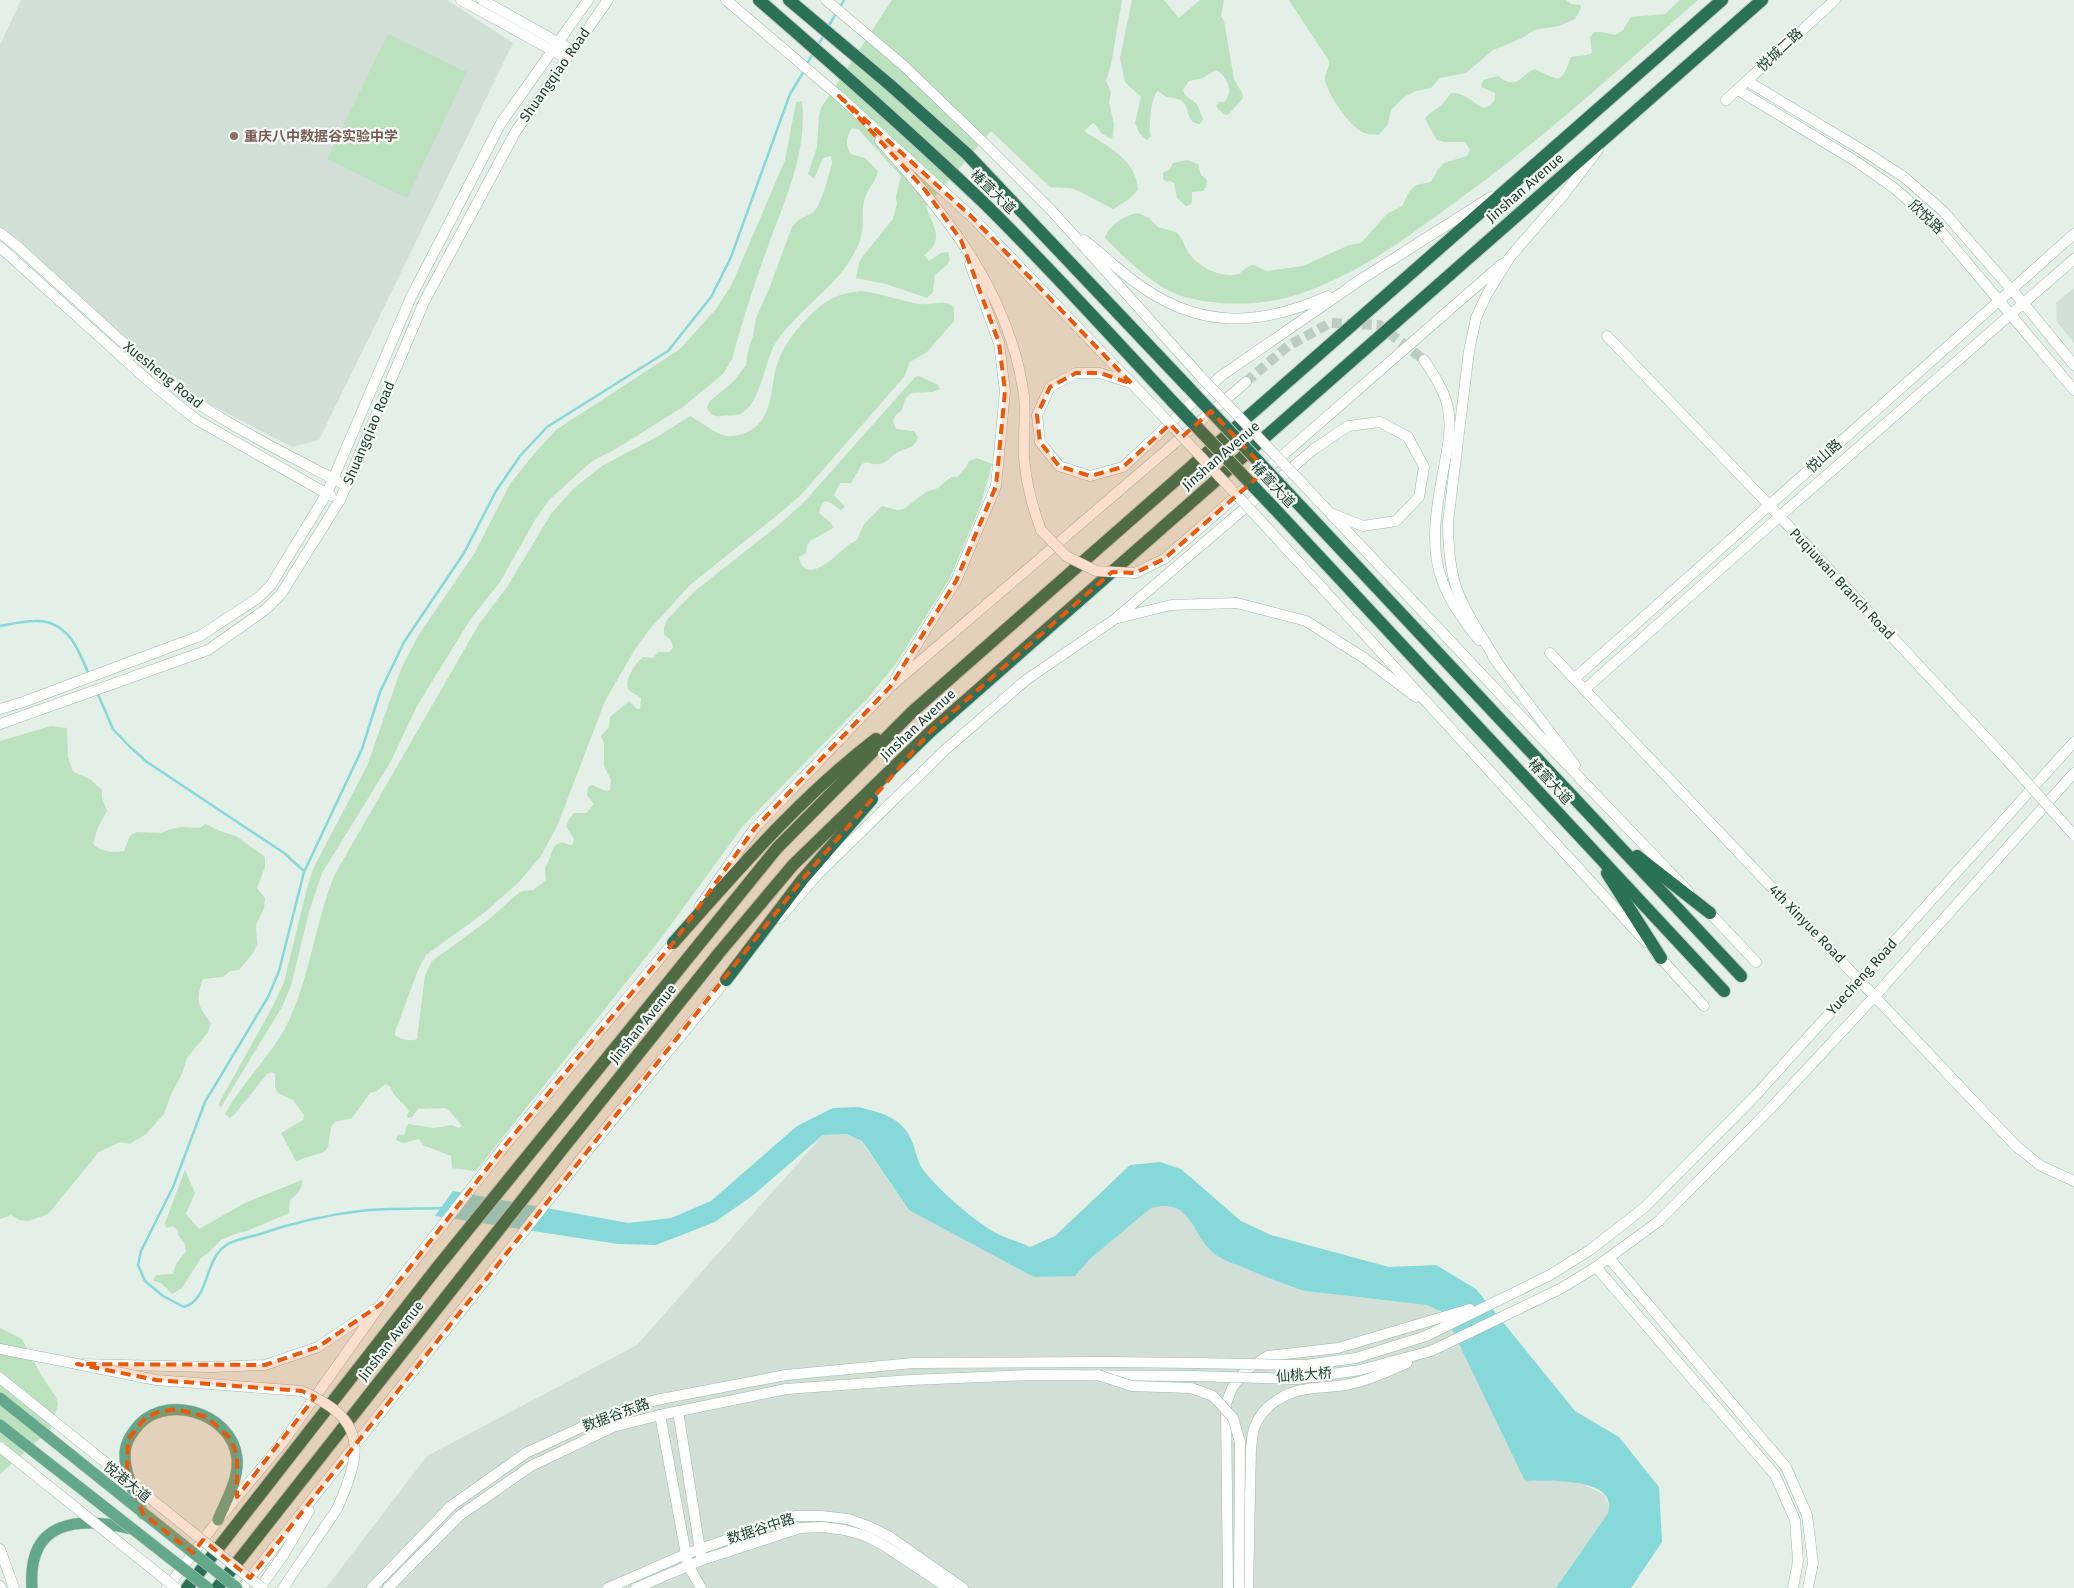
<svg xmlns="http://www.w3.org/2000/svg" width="2074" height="1588" font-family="'Fira Sans','Noto Sans SC',sans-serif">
  <rect width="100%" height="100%" fill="#e4efe8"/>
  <g fill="#d1dfd7">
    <path d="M 21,0 L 447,0 L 513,43 L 319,440 L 292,447 L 194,396 L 166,375 L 19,240 L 0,227 L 0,45 Z"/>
    <path d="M 2074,288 L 2074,343 L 2057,322 L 2056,303 Z"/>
    <path d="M 846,1134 L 861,1141 L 909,1210 L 1075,1276 L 1091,1258 L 1151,1208 L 1162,1205 L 1175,1207 L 1184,1212 L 1206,1244 L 1220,1258 L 1289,1286 L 1305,1291 L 1427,1305 L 1436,1308 L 1447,1319 L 1528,1481 L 1566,1481 L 1583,1484 L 1604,1495 L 1610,1507 L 1608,1513 L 1556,1588 L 326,1588 L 427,1456 L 637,1345 L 823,1135 Z"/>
  </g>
  <g fill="#bbe1bf">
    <path d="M 892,0 L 1122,0 L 1111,65 L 1106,81 L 1111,92 L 1109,102 L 1114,124 L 1113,136 L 1111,139 L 1101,133 L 1096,125 L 1093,123 L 1084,131 C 1106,146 1137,159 1138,190 L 1128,200 L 1113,209 L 1079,191 L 1071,188 L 1050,187 L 991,131 L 926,207 C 934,228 945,240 924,255 L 929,261 L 941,253 L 948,252 L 950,259 L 947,265 L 935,275 L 933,292 L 927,298 L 886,284 L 856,278 L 859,262 L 863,256 L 893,219 L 897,204 L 896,197 L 901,176 L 858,129 L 852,128 C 846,137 845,145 851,154 L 865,158 L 878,171 C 876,182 868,187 865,198 C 860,210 866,226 859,243 C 842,285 799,307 775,344 C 765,359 760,411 736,415 C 731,416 726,415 721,416 C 713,417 710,414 707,407 L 710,401 L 733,382 L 746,365 L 748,351 L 753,336 L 756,318 L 769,289 L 792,227 C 800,216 806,218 814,211 C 822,204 829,174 832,163 L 831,156 L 823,158 L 814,179 L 808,174 L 817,147 L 819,115 L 821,108 Z"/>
    <path d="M 1132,0 L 1164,0 L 1179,18 L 1200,0 L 1224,0 L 1221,16 L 1224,21 L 1234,79 L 1242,93 L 1243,98 L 1228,115 L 1223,114 L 1216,106 L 1219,102 L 1224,102 C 1235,92 1227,76 1216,70 L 1203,78 L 1189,81 L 1183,90 L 1185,95 L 1197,104 L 1203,119 L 1200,124 C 1186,123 1190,110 1184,103 C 1178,96 1171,99 1165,96 C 1162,94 1160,92 1158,91 C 1151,96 1148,127 1151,136 L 1147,140 L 1139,133 L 1135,123 L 1141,97 L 1125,82 L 1120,58 Z"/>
    <path d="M 1289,0 L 1566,0 L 1571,4 L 1580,5 L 1581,8 L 1575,19 L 1559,26 L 1534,30 L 1520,39 L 1493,50 L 1466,73 L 1440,78 L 1431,88 L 1416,91 L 1404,97 L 1391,110 L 1388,124 L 1379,135 C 1374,134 1368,135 1364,133 C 1349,126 1328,95 1325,80 C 1324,73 1330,68 1329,61 Z"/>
    <path d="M 1680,0 L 1698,0 C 1641,49 1585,101 1526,148 C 1502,168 1476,187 1451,205 C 1401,242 1358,274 1299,294 C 1264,306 1214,307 1179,295 C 1153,286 1125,258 1105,238 C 1109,225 1125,215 1138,213 L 1149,218 L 1158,227 L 1176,232 C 1182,237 1184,245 1188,252 C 1199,268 1220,278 1239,274 C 1254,261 1251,264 1266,271 L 1303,266 L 1349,245 L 1361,243 L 1387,214 L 1402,206 L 1409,192 L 1416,185 L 1431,182 L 1438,169 L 1444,163 L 1467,156 L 1470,150 L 1465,142 L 1444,142 L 1437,140 L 1425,119 L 1430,113 L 1442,105 L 1451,93 C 1466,93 1471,102 1484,108 L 1491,105 L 1495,99 L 1495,93 L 1481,87 L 1483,80 L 1498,76 C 1517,91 1520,75 1535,69 C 1561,81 1560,86 1571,57 C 1579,55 1585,57 1592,53 L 1590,38 L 1594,32 L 1601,32 L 1616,35 L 1623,30 L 1631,17 L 1665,14 Z"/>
    <path d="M 388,34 L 467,72 L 407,198 L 327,159 Z"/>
    <path d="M 802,101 C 808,154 783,203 766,252 C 753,287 742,323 732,359 L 723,374 L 683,407 L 614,450 L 592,461 L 549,500 L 535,520 L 500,582 L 470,620 L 417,706 L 390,763 L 322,873 L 309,912 L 291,986 L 282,1007 L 221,1107 L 218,1105 L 274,1004 L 284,982 L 307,888 L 314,867 L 367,766 L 401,669 L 418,636 L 474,554 L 510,484 L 533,455 L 556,430 L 680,349 L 716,309 L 732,284 L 785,160 L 796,102 Z"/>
    <path d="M 1187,160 L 1198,164 L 1201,175 L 1207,180 L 1206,187 L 1203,191 L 1192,192 L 1192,202 L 1190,205 L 1186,206 L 1177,198 L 1174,183 L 1170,181 L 1167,182 L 1163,179 L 1163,173 L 1170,169 L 1173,163 Z"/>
    <path d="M 861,291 C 881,293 900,301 920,304 C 932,306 945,298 954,308 L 954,321 L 927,352 L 910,362 L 904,377 L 800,496 L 775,517 L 690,585 L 648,631 L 634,651 L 605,701 L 558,824 L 541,856 L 519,882 L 484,913 L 426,955 L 418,970 L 395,1032 L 395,1035 C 401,1039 411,1042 417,1039 L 425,975 L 432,961 L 487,921 L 516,895 L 522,891 L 533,890 L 546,880 L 545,868 C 553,856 551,836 570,845 L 573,844 L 574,839 L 566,826 L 569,819 L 574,813 L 586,813 L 594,804 L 587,795 L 588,787 L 592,785 L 606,791 L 610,790 L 611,780 L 604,766 L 604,743 L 601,736 L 609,727 L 610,717 L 629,701 L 637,709 L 640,709 L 641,698 C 638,695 630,692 628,689 C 624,679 636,663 643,657 L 653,658 L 658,652 C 665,651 670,655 673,647 L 671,640 L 664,635 L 664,627 L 667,620 L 679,607 L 696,590 L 781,523 L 805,501 L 915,377 L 919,376 L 938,385 L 940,389 L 933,392 L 911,393 L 905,399 L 902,410 L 895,416 L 893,421 L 896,429 L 914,431 L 918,437 C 915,449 905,448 896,453 C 890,457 887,463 879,464 C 875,465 871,463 867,462 L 862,464 L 851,483 L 840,483 L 834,495 L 845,507 L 841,510 C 831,504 823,493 819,513 L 831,523 L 833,528 L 810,541 L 807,545 L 806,553 L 799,557 C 805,587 836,556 847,546 C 850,543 853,543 857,540 L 864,524 L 882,506 L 898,510 L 904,509 L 926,492 L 938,488 L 951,477 L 957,477 L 966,467 L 969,461 L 977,458 L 992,464 L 981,504 L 950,578 L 895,665 L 867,699 L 743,826 L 662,937 L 476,1171 L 452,1168 L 451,1156 L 423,1145 L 419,1139 L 403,1143 L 396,1140 L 397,1136 L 405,1134 L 406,1126 L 409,1124 L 434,1128 L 452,1125 L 459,1128 L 462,1126 L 449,1110 L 445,1108 L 418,1109 L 412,1117 L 408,1118 L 407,1115 L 409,1112 C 405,1101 393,1099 391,1087 L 385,1084 L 377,1091 L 370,1093 L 352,1118 L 335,1122 L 331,1127 L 328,1147 L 324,1152 L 296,1161 L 281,1133 L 303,1120 L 304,1115 L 293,1100 L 278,1093 L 275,1087 L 275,1074 L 271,1072 L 266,1075 L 235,1114 L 230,1118 L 225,1114 C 244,1079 275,1053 291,1016 C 311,970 316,920 335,874 L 479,624 L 507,587 L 551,514 L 573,489 L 602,466 L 662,434 L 690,416 C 702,422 714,434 727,436 C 735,437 743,434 749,431 C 776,417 769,383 779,359 C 786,340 813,308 831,299 C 841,294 851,292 861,291 Z"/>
    <path d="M 51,726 L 67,728 L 68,757 L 73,772 L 90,779 L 102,790 L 102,798 L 107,811 L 98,827 L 93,844 C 101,852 113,853 124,851 L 130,836 L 136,832 L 161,833 L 171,829 L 181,827 L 199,828 L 206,824 L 220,831 L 236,836 L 265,857 L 265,867 L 257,888 L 265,898 L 264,908 L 256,925 L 257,944 L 253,953 L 239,970 L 230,971 L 223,977 L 203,979 C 195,1001 198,1006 211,1023 L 208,1032 L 187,1058 L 181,1076 L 171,1094 L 164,1114 L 146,1134 L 130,1144 L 120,1142 L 99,1152 L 48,1214 L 29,1221 L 19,1220 L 11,1215 L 0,1219 L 0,741 Z"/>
    <path d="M 185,1170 L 195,1193 L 186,1214 L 199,1229 L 245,1203 L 302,1180 C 302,1191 297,1194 290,1200 L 289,1213 L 247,1231 L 238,1233 L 221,1240 L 209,1252 L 201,1258 L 182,1288 L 172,1294 L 161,1283 L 153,1281 L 156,1275 L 173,1274 L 176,1264 L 186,1251 L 185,1244 L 178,1235 L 178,1230 L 173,1226 L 166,1228 L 165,1223 Z"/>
    <path d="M 0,1328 L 22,1339 L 41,1375 L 56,1397 L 58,1404 L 51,1429 L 0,1474 Z"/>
  </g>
  <path fill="#87d8d8" d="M 858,1107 C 880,1112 901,1117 911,1139 C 915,1148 917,1160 922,1168 C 936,1188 976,1223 998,1234 C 1008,1239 1020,1242 1030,1247 L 1055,1236 L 1130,1165 L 1160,1162 L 1181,1169 L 1241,1221 L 1271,1235 L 1389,1267 L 1436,1265 L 1476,1289 L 1575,1411 L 1619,1437 L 1659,1487 L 1662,1542 L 1631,1588 L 1556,1588 L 1608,1513 C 1619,1477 1548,1481 1528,1481 L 1524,1479 L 1447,1319 L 1442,1312 L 1427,1305 L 1305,1291 C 1285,1285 1266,1277 1247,1269 C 1238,1265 1227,1262 1219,1257 C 1190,1239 1195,1196 1151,1208 L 1091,1258 L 1075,1276 L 1034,1277 L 909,1210 L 862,1141 L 846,1134 L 823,1135 L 752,1196 L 715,1222 L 656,1245 L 618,1244 L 435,1216 L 453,1191 L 628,1223 L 671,1218 L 711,1201 L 797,1126 L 833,1108 Z"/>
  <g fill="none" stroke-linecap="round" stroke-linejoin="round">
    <g stroke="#87d8d8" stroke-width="2.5">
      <path d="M 840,7 L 844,0"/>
      <path d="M 828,27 L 837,12"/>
      <path d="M 817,46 L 825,34"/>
      <path d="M 806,66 L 813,53"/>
      <path d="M 0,626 C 11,624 24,621 35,621 C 68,620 79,650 89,675"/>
      <path d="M 97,692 L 113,729 L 130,747 L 147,762 L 284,853 L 304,871"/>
      <path d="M 444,1208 C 416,1209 388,1208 360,1211 C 326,1215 292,1223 260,1234 C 250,1237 237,1239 228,1244 C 203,1258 211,1299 184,1307 L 163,1296 L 145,1281 L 138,1265 L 141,1251 L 173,1187 L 205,1102 L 268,997 L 279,971 L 304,872 L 362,749 L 380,692 L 404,642 L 464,553 L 496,491 L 520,456 L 547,427 L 668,351 L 711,297 L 731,257 L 790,94 L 804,71"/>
    </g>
    <path stroke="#bdccc4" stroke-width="10" stroke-dasharray="10 5" stroke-linecap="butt" d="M 1246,382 L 1288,346 L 1330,323 L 1379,325 L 1424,360"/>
    <defs>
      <g id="secondary">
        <path d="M 461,0 L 566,58"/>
        <path d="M 482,0 L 572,50"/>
        <path d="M 726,0 L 839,96 L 972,217 L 1159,412"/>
        <path d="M 826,0 L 903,65 L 981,140 L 1051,210 L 1201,377"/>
        <path d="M 1747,81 L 1862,150 L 1904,177 L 1943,211 L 2024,304 L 2074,365"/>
        <path d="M 1738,90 L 1857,162 L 1894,188 L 1933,222 L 2074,390"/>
        <path d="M 1726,100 L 1835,0"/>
        <path d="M 880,141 C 947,215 1010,293 1024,396 C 1026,415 1023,436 1024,457 C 1026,483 1032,506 1041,530"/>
        <path d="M 0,233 L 17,246 L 162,378 C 219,422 283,452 347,486"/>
        <path d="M 1084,240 C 1100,252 1115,267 1131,279 C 1195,329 1256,328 1328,296"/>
        <path d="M 0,247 L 153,385 L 197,420 L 331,496"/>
        <path d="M 1349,287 L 1491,197"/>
        <path d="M 1607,336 L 1769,505 L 2007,760"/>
        <path d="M 1424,360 C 1433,374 1443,388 1447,404 C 1453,426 1447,451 1443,472 C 1429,548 1429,579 1479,640"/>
        <path d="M 1131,383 L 1100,373 L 1076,373 L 1050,387 L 1037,415 L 1040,442 L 1059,466 L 1090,476 L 1123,467 L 1221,376 L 1353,285"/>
        <path d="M 1300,481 L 1533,729 L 1688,891"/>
        <path d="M 1260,520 L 1646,942"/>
        <path d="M 1164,559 L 1502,264"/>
        <path d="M 1118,618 L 1171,605 L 1237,603 L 1306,621 L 1364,658 L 1416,697"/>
        <path d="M 1550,653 L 2016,1146 L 2041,1166 L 2074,1181"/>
        <path d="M 1493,657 L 1575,765"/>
        <path d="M 1497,662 C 1482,636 1462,609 1454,580 C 1449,560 1448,542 1448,522 L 1469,351 L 1476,318 L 1487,294 L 1510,257 L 1561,198 L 1598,150"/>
        <path d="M 896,678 L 956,581 L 996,486 L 1005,391 L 999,343 L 970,264"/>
        <path d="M 1574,679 L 2074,234"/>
        <path d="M 1584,690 L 1780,516 L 2074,259"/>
        <path d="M 0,709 L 23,702 L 200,636 L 258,598 L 271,585 L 327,493 L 411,297 L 501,123 L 588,0"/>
        <path d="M 0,724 L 208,650 L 265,610 L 281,594 L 340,500 L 424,302 L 516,131 L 608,0"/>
        <path d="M 700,906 L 754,829 L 890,687 L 1246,382"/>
        <path d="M 1705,908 L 1756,962"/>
        <path d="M 780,918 L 818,874 L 946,749 L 1026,680 L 1115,619 L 1314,449 L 1348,426 L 1380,422 L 1408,437 L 1424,467 L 1419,497 L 1396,521 L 1363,526 L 1330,513"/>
        <path d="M 1656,953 L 1704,1006"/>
        <path d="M 1609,1258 L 1786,1467 L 1807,1515 L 1813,1563 L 1808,1588"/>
        <path d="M 1596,1267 L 1775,1475 L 1795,1520 L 1798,1561 L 1793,1588"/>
        <path d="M 0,1349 L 77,1364 L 211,1367 L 265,1365 L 318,1347 L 373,1310"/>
        <path d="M 1291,1365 L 1306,1365 L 1356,1358 L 1426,1336 L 1550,1275 L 1590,1250 L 1645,1207 L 1756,1095 L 2074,742"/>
        <path d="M 1297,1379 L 1360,1370 L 1431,1351 L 1560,1289 L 1596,1267 L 1659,1221 L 1770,1109 L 1875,996 L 2074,773"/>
        <path d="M 678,1411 L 701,1556"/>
        <path d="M 660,1415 L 688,1565 L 701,1588"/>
        <path d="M 0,1549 L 14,1588"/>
        <path d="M 0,1586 L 1,1588"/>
        <path d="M 167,1588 L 218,1520 L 283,1442 L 381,1304 L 412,1264 L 507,1143 L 677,938"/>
        <path d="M 242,1588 L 581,1159 L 731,974"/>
        <path d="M 260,1588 L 284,1554 L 309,1511"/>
        <path d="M 283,1588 L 337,1509"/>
        <path d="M 372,1588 L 451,1506 L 526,1453 L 608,1415 L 656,1400 L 786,1375 L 913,1363 L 1104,1362 L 1197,1363"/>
        <path d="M 388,1588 L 459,1516 L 531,1466 L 613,1427 L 660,1415 L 786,1389 L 911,1380 L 1031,1375 L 1194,1376"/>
        <path d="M 608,1588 L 686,1554 L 795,1516 L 821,1516 L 848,1519 L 870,1527 L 890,1537 L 963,1588"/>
        <path d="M 636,1588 L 702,1560 L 800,1528 L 822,1527 L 845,1530 L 866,1536 L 885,1546 L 948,1588"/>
        <path d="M 1228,1588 L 1226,1404 L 1232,1388 L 1246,1370 L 1268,1356 L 1338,1348 L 1470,1309"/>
        <path d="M 1248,1588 L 1251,1448 C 1252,1442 1252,1434 1254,1429 C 1261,1406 1285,1392 1307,1389 C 1320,1387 1333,1387 1345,1385 C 1367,1381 1387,1372 1407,1363"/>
      </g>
      <g id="primary">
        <path d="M 143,1514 C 135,1495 124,1473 125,1452 C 126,1444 129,1437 134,1431 C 160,1391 232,1411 237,1458 C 239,1480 226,1500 218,1520"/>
        <path d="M 32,1588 C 27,1519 80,1516 132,1529"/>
      </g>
      <g id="highway">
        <path d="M 759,0 C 835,66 911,133 984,203 C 1049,267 1110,335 1172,401"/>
        <path d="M 789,0 L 890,85 L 967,154 L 1188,387"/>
        <path d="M 1289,494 L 1741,976"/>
        <path d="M 1274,508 L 1724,991"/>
        <path d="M 1637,856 L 1710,913"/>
        <path d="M 1607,873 L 1661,958"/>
        <path d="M 673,943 C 737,871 799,798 876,739"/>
        <path d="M 726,980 L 802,880 L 872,799"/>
        <path d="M 187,1588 L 436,1269 L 777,848 L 912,712 L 1722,0"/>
        <path d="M 217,1588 L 560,1152 L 719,953 L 793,865 L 930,732 L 1762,0"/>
      </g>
    </defs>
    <use href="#secondary" stroke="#a1bbae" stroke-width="11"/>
    <use href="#primary" stroke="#c1cac6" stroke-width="12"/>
    <use href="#highway" stroke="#c1cac6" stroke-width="14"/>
    <use href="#secondary" stroke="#fff" stroke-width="10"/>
    <use href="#primary" stroke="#64a88c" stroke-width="11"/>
    <use href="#highway" stroke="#2a7157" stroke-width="12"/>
    <defs>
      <g id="secondary-bridge">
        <path d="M 1201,377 L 1300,481"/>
        <path d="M 1159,412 L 1260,520"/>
        <path d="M 1041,530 L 1066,556 L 1096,571 L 1135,573 L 1164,559"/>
        <path d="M 2007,760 L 2074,835"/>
        <path d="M 1197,1363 L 1291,1365"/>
        <path d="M 77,1364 L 156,1380 L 302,1391 C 367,1420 363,1450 337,1509"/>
        <path d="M 1098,1375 L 1132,1386 L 1191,1388 L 1213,1396 L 1233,1418 L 1240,1442 L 1239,1588"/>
        <path d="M 1194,1376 L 1297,1379"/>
        <path d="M 0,1378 L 262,1588"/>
        <path d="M 0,1447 L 176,1588"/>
      </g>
      <g id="primary-bridge">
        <path d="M 0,1398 L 237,1588"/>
        <path d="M 0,1425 L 208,1588"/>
      </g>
      <g id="highway-bridge">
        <path d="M 1188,387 L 1289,494"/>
        <path d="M 1172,401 L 1274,508"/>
      </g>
    </defs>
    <use href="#secondary-bridge" stroke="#a1bbae" stroke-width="11" stroke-linecap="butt"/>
    <use href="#primary-bridge" stroke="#c1cac6" stroke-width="12" stroke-linecap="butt"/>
    <use href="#highway-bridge" stroke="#c1cac6" stroke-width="14" stroke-linecap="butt"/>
    <use href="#secondary-bridge" stroke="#fff" stroke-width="10"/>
    <use href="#primary-bridge" stroke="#64a88c" stroke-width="11"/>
    <use href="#highway-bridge" stroke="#2a7157" stroke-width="12"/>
  </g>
  <path fill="#e8590c" fill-opacity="0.2" stroke="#e8590c" stroke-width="4" stroke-dasharray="10 6" stroke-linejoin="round" d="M 839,96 L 972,217 L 1132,384 L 1100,373 L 1076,373 L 1050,387 L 1037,415 L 1040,442 L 1059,466 L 1090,476 L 1123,467 L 1170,424 L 1182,437 L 1211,411 L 1266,470 L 1164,559 L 1135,573 L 1112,572 L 930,732 L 802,880 L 250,1578 L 203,1540 L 193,1553 L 143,1514 L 127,1469 L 128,1439 L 145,1418 L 158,1412 L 176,1409 L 207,1417 L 231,1439 L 237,1456 L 237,1497 L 315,1397 L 302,1391 L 156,1380 L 77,1364 L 265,1365 L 318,1347 L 381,1304 L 507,1143 L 673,943 L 754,829 L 890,687 L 956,581 L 996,486 L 1005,391 L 999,343 L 961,240 L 925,190 Z"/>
  <circle fill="#8d6e63" stroke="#f5faf7" stroke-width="2" cx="234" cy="136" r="5"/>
  <g text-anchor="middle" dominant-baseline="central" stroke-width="4.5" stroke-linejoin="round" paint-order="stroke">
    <g font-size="14" fill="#214234" stroke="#f5faf7">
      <text transform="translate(1780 50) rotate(-43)">悦城二路</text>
      <text transform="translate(555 75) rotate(-55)">Shuangqiao Road</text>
      <text transform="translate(1525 188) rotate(-41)">Jinshan Avenue</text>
      <text transform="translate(993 192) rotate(44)">椿萱大道</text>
      <text transform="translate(1926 217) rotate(44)">欣悦路</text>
      <text transform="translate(163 375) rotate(39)">Xuesheng Road</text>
      <text transform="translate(369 433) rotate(-67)">Shuangqiao Road</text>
      <text transform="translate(1221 456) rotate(-41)">Jinshan Avenue</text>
      <text transform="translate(1824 456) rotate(-42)">悦山路</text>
      <text transform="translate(1273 485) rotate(47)">椿萱大道</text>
      <text transform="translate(1842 584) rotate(47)">Puqiuwan Branch Road</text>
      <text transform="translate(918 725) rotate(-43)">Jinshan Avenue</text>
      <text transform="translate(1550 782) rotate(47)">椿萱大道</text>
      <text transform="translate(1807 924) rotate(46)">4th Xinyue Road</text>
      <text transform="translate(1862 977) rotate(-48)">Yuecheng Road</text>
      <text transform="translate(643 1024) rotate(-51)">Jinshan Avenue</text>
      <text transform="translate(391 1341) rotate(-52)">Jinshan Avenue</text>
      <text transform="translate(1304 1375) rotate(-4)">仙桃大桥</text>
      <text transform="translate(616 1415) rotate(-20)">数据谷东路</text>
      <text transform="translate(127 1482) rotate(39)">悦港大道</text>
      <text transform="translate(761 1529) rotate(-18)">数据谷中路</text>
    </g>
    <g font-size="14" font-weight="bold" fill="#785e54" stroke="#f5faf7" text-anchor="start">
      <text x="244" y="136">重庆八中数据谷实验中学</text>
    </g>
  </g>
</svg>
